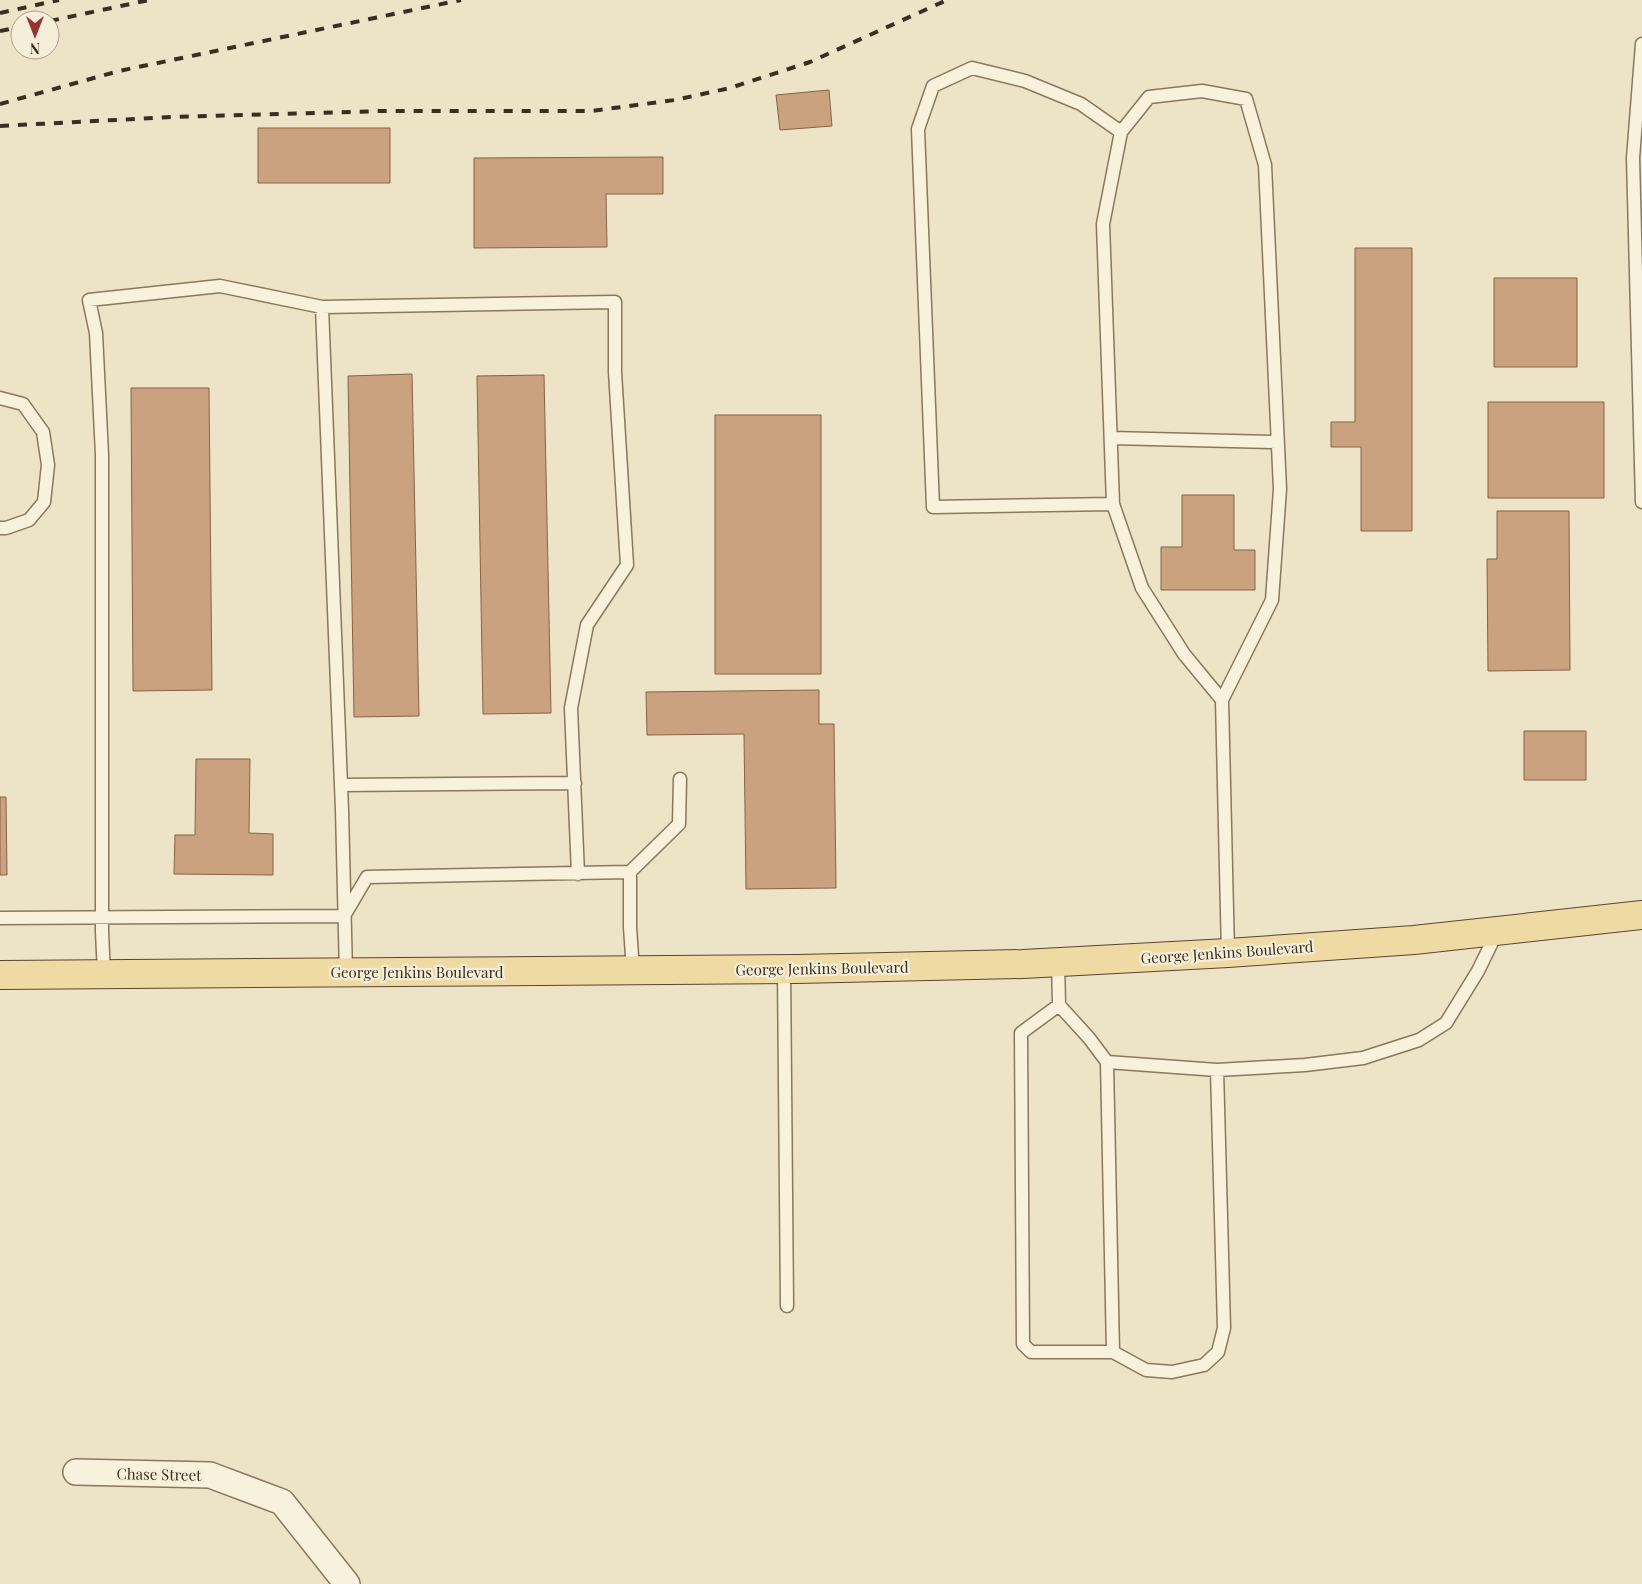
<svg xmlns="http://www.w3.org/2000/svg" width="1642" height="1584" viewBox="0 0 1642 1584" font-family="'Playfair Display',serif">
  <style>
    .building { fill: #caa280; stroke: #876244 }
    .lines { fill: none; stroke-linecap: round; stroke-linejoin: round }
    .lane-casing { stroke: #89775e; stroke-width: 15 }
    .street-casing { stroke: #89775e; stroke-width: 28 }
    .primary-casing { stroke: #574531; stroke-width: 30 }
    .lane { stroke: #f8f1db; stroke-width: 12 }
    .street { stroke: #f8f1db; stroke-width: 25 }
    .primary { stroke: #eedaa2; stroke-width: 28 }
    .rail { stroke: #3a2e21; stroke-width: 4; stroke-dasharray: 9 9; stroke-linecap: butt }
    .labels { text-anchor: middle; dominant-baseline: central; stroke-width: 4.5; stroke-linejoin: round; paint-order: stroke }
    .street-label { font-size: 15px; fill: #3a2e21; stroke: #f5eed8 }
  </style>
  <rect width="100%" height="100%" fill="#ede4c8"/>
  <path class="building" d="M829,90L832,126L780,130L776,95Z
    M258,128H390V183H258Z
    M663,157V194H606L607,247L474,248V158Z
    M1355,248H1412V531H1361V447H1331V422H1355Z
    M1494,278H1577V367H1494Z
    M412,374L419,716L354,717L348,376Z
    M544,375L551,713L483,714L477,376Z
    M131,388H209L212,690L133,691Z
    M1488,402H1604V498H1488Z
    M715,415H821V674H715Z
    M1182,495H1234V550H1255V590H1161V547H1182Z
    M1497,511H1569L1570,670L1488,671L1487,559H1497Z
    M819,690V724H834L836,888L746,889L744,734L647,735L646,692Z
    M1524,731H1586V780H1524Z
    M196,759H250L249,833L273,834V875L174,874L175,835H195Z
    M0,797H6L7,875H0Z"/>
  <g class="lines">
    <g class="lane-casing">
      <path id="lane" d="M1642,44L1633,158L1642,502
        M322,307L615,302V372L627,565L587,625L571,708L578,874
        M0,398L23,404L43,432L48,465L44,502L29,520L6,528H0
        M1111,438L1277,442
        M1113,504L933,507L918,129L933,86L972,68L1025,81L1081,104L1121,132
        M1222,700L1184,654L1142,588L1113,504L1103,224L1121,132L1149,97L1202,91L1246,99L1265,165L1280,489L1272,600L1222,700L1228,953
        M341,785L575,783
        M630,872V927L633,971
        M0,918L344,916L367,877L630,872L679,824L680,779
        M1058,962L1059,1005L1089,1038L1107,1062L1217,1070L1305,1065L1363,1058L1419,1040L1446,1023L1478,971L1498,930
        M784,969L787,1306
        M104,974L102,932V455L96,333L89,300L220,286L322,307L342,810L346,973
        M1059,1005L1021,1033L1023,1344L1031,1352H1113
        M1107,1062L1113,1352L1146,1370L1172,1372L1204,1365L1218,1352L1224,1328L1217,1070"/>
    </g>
    <g class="street-casing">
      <path id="street" d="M76,1472L210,1475L282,1502L347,1584"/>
    </g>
    <g class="primary-casing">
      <path id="primary" d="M0,975L797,969L1023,964L1228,953L1414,940L1642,915"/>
    </g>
    <use href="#lane" class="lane"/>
    <use href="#street" class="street"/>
    <use href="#primary" class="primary"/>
    <path class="rail" d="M0,13L59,0
      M50,21L149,0
      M0,31L20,27
      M0,104L119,71L461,0
      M0,126L172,117L382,111H591L675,100L730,88L810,62L947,0"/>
  </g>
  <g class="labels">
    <g class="street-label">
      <text transform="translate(1227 952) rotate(-4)">George Jenkins Boulevard</text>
      <text transform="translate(822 968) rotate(-1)">George Jenkins Boulevard</text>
      <text x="417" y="972">George Jenkins Boulevard</text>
      <text transform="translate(159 1474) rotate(1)">Chase Street</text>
    </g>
  </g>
  <g transform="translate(35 35) rotate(180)"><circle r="24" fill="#f5eed8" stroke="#aaa18f"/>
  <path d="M0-4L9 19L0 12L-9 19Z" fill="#953430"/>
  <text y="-8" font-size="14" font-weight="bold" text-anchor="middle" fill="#3a2e21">N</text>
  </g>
</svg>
